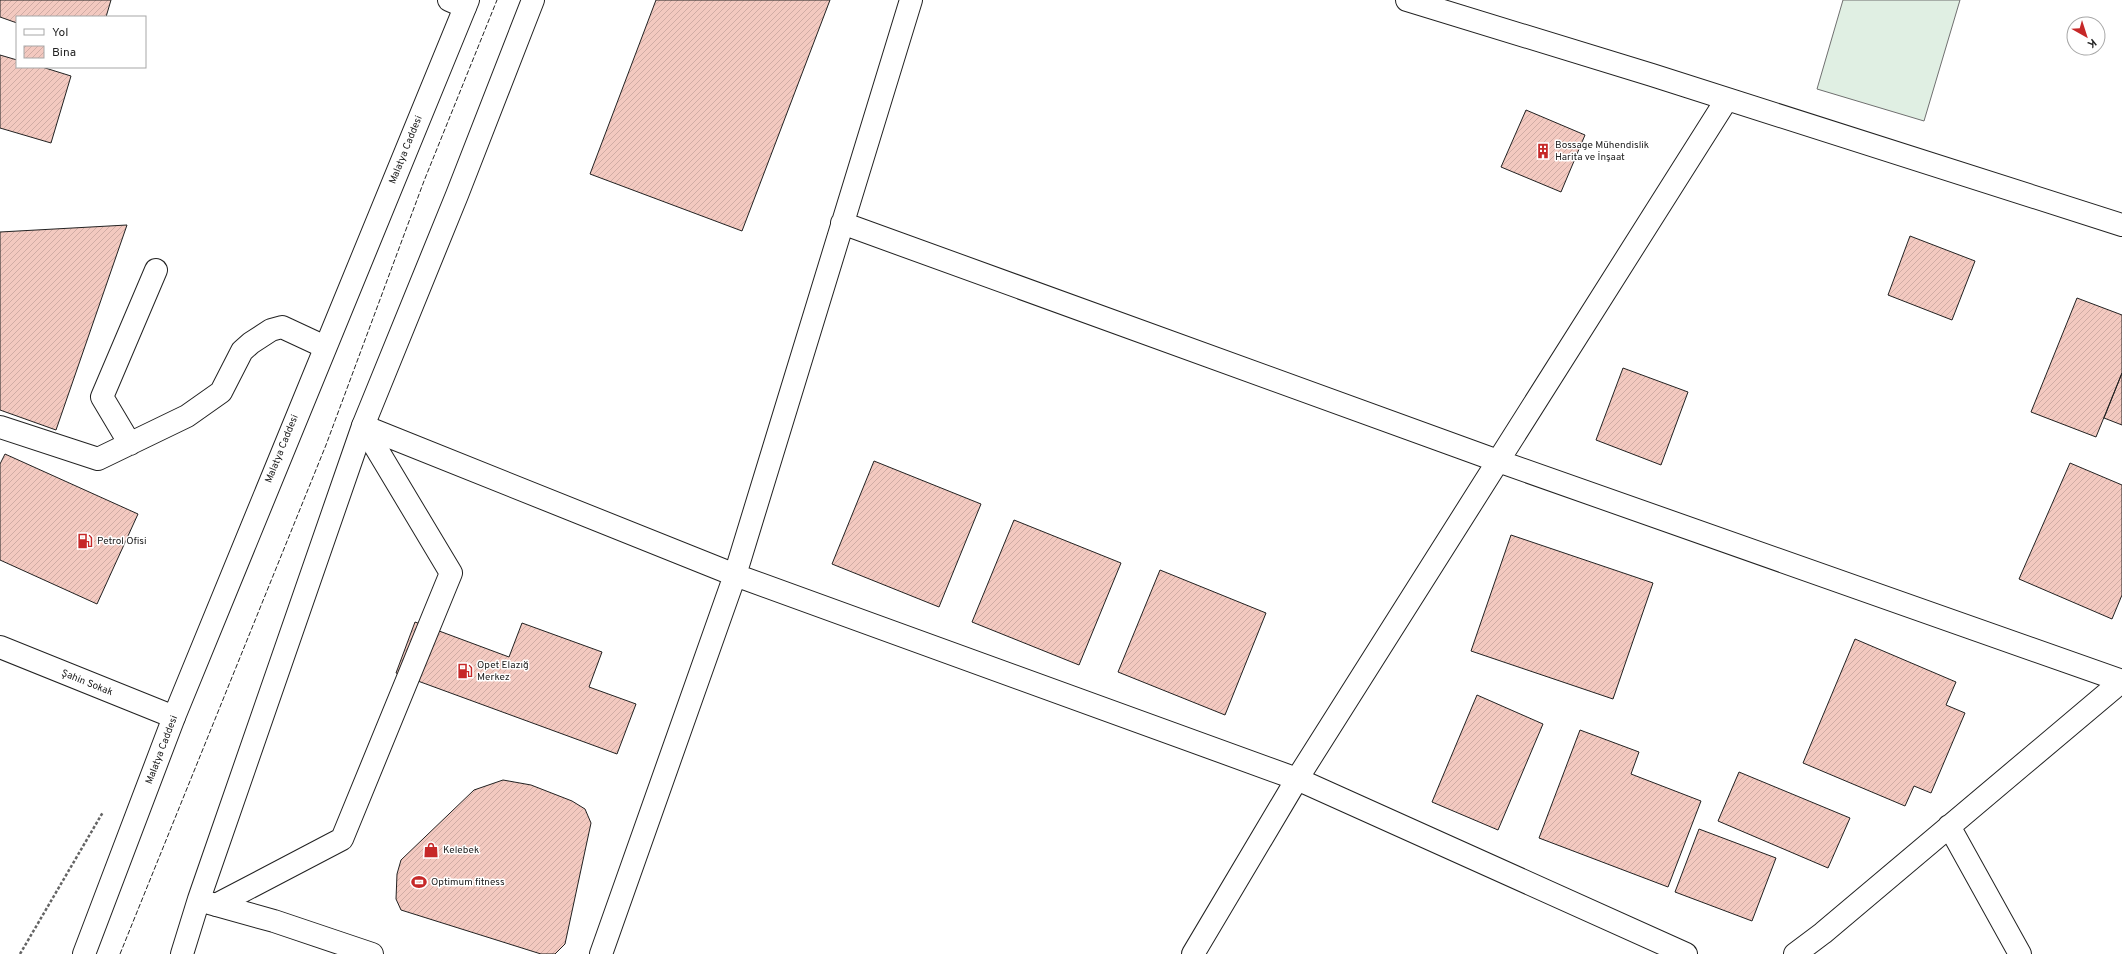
<svg xmlns="http://www.w3.org/2000/svg" width="2122" height="954" viewBox="0 0 2122 954" font-family="Overpass,sans-serif">
  <style>
    .grass { fill: #e0efe3; stroke: #6f6f6f }
    .building { fill: url(#building-hatch); stroke: #222 }
    .lines { fill: none; stroke-linecap: round; stroke-linejoin: round }
    .minor-casing { stroke: #222; stroke-width: 24 }
    .highway-casing { stroke: #222; stroke-width: 24 }
    .path { stroke: #646464; stroke-width: 2.5; stroke-dasharray: 3 2; stroke-linecap: butt }
    .minor { stroke: #fff; stroke-width: 22 }
    .highway { stroke: #fff; stroke-width: 22 }
    .fence { stroke: #222; stroke-width: 1; stroke-dasharray: 5 2; stroke-linecap: butt }
    .labels { text-anchor: middle; dominant-baseline: central; stroke-width: 3; stroke-linejoin: round; paint-order: stroke }
    .poi-label { font-size: 10px; fill: #222; stroke: #fff; text-anchor: start }
    .street-label { font-size: 10px; fill: #222; stroke: #fff }
  </style>
  <defs>
    <pattern id="building-hatch" width="6" height="6" patternUnits="userSpaceOnUse"><rect width="6" height="6" fill="#f3c9c0"/><path d="M-1 1l2-2M0 6l6-6M5 7l2-2" fill="none" stroke="#d0aca5"/></pattern>
  </defs>
  <rect width="100%" height="100%" fill="#fff"/>
  <path class="grass" d="M1843,0H1960L1924,121L1817,89Z"/>
  <path class="building" d="M0,0H111L106,17H17V23L0,17Z
    M656,0H830L742,231L590,174Z
    M0,55L17,60V67H42L71,76L51,143L0,128Z
    M1526,110L1585,135L1561,192L1501,167Z
    M127,225L56,430L0,410V232Z
    M1910,236L1975,261L1952,320L1888,295Z
    M2077,298L2122,315V373L2096,437L2031,412Z
    M1623,368L1688,392L1661,465L1596,440Z
    M2122,373V425L2104,418Z
    M5,454L138,514L97,604L0,560V464Z
    M874,461L981,504L939,607L832,564Z
    M2070,463L2122,485V595L2112,619L2019,579Z
    M1014,520L1121,563L1079,665L972,622Z
    M1511,535L1653,583L1613,699L1471,651Z
    M1160,570L1266,613L1225,715L1118,672Z
    M415,622L509,657L522,623L602,652L589,687L636,704L617,754L396,673Z
    M1855,639L1956,682L1946,705L1965,713L1931,793L1914,786L1905,806L1803,763Z
    M1477,695L1543,724L1498,830L1432,802Z
    M1580,730L1639,752L1631,774L1701,801L1668,887L1539,838Z
    M1739,772L1850,818L1828,868L1718,821Z
    M503,780L531,785L572,801L585,809L591,823L565,944L555,954H541L401,910L396,899L397,874L401,860L474,790Z
    M1699,829L1776,858L1752,921L1675,892Z"/>
  <g class="lines">
    <g class="minor-casing">
      <path id="minor" d="M449,0L465,7
        M1407,0L1652,75L2122,225
        M842,223L1498,461L2122,681
        M363,426L735,575L1297,779L1686,954
        M0,427L98,459L187,416L221,392L242,351L251,343L271,330L282,327L325,347
        M130,444L102,397L156,270
        M0,647L174,717
        M1949,826L2020,954
        M209,903L274,921L372,954
        M216,905L342,839L451,573L363,426
        M601,954L735,575L911,0
        M1193,954L1297,779L1727,99
        M1795,954L1823,933L2122,681"/>
    </g>
    <g class="highway-casing">
      <path id="highway" d="M84,954L174,717L468,0
        M182,954L199,899L363,426L457,195L533,0"/>
    </g>
    <path class="path" d="M20,954L103,812"/>
    <use href="#minor" class="minor"/>
    <use href="#highway" class="highway"/>
    <path class="fence" d="M120,954L326,445L424,181L497,0"/>
  </g>
  <defs>
    <g id="building-bare" transform="scale(1.2)"><path d="M-4-6H4V6H1V3H-1V6H-4ZM-2.5-4.3h1.7v1.8h-1.7ZM.8-4.3h1.7v1.8H.8ZM-2.5-1h1.7V.8h-1.7ZM.8-1h1.7V.8H.8Z" fill="#c62828" stroke="#fff" stroke-width="2.5" paint-order="stroke"/></g>
    <g id="fuel-bare" transform="scale(1.2)"><path d="M-5.5-6h7V0h2V4h1.3V-2.5L3-4.5l.8-.8L6-3V5H2.5V1h-1V6h-7ZM-4.2-4.7v3.2H.2V-4.7Z" fill="#c62828" stroke="#fff" stroke-width="2.5" paint-order="stroke"/></g>
    <g id="shop-bare" transform="scale(1.2)"><path d="M-5-2.5h2.3a2.7 3.5 0 0 1 5.4 0H5L5.5 6h-11ZM-1.5-2.5h3a1.5 2.3 0 0 0-3 0Z" fill="#c62828" stroke="#fff" stroke-width="2.5" paint-order="stroke"/></g>
    <g id="stadium-bare" transform="scale(1.2)"><path d="M0-5a6.5 5 0 1 0 0 10a6.5 5 0 1 0 0-10ZM-3.5-1.8h7v3.6h-7Z" fill="#c62828" stroke="#fff" stroke-width="2.5" paint-order="stroke"/></g>
  </defs>
  <g fill-rule="evenodd">
    <use href="#building-bare" x="1543" y="151"/>
    <use href="#fuel-bare" x="85" y="541"/>
    <use href="#fuel-bare" x="465" y="671"/>
    <use href="#shop-bare" x="431" y="850"/>
    <use href="#stadium-bare" x="419" y="882"/>
  </g>
  <g class="labels">
    <g class="poi-label">
      <text x="1555" y="145">Bossage Mühendislik<tspan x="1555" dy="12">Harita ve İnşaat</tspan></text>
      <text x="97" y="541">Petrol Ofisi</text>
      <text x="477" y="665">Opet Elazığ<tspan x="477" dy="12">Merkez</tspan></text>
      <text x="443" y="850">Kelebek</text>
      <text x="431" y="882">Optimum fitness</text>
    </g>
    <g class="street-label">
      <text transform="translate(406 150) rotate(-68)">Malatya Caddesi</text>
      <text transform="translate(282 449) rotate(-68)">Malatya Caddesi</text>
      <text transform="translate(87 683) rotate(22)">Şahin Sokak</text>
      <text transform="translate(162 750) rotate(-69)">Malatya Caddesi</text>
    </g>
  </g>
  <rect x="16" y="16" width="130" height="52" fill="#ffffff" stroke="#a7a7a7"/>
  <rect x="24" y="29" width="20" height="6" fill="#ffffff" stroke="#a7a7a7"/>
  <text x="52" y="36" font-size="12" fill="#222222">Yol</text>
  <rect x="24" y="46" width="20" height="12" fill="url(#building-hatch)" stroke="#a7a7a7"/>
  <text x="52" y="56" font-size="12" fill="#222222">Bina</text>
  <g transform="translate(2086 36) rotate(141)"><circle r="19" fill="#ffffff" stroke="#a7a7a7"/>
  <path d="M0-3L7 15L0 10L-7 15Z" fill="#c62828"/>
  <text y="-6" font-size="11" font-weight="bold" text-anchor="middle" fill="#222222">K</text>
  </g>
</svg>
